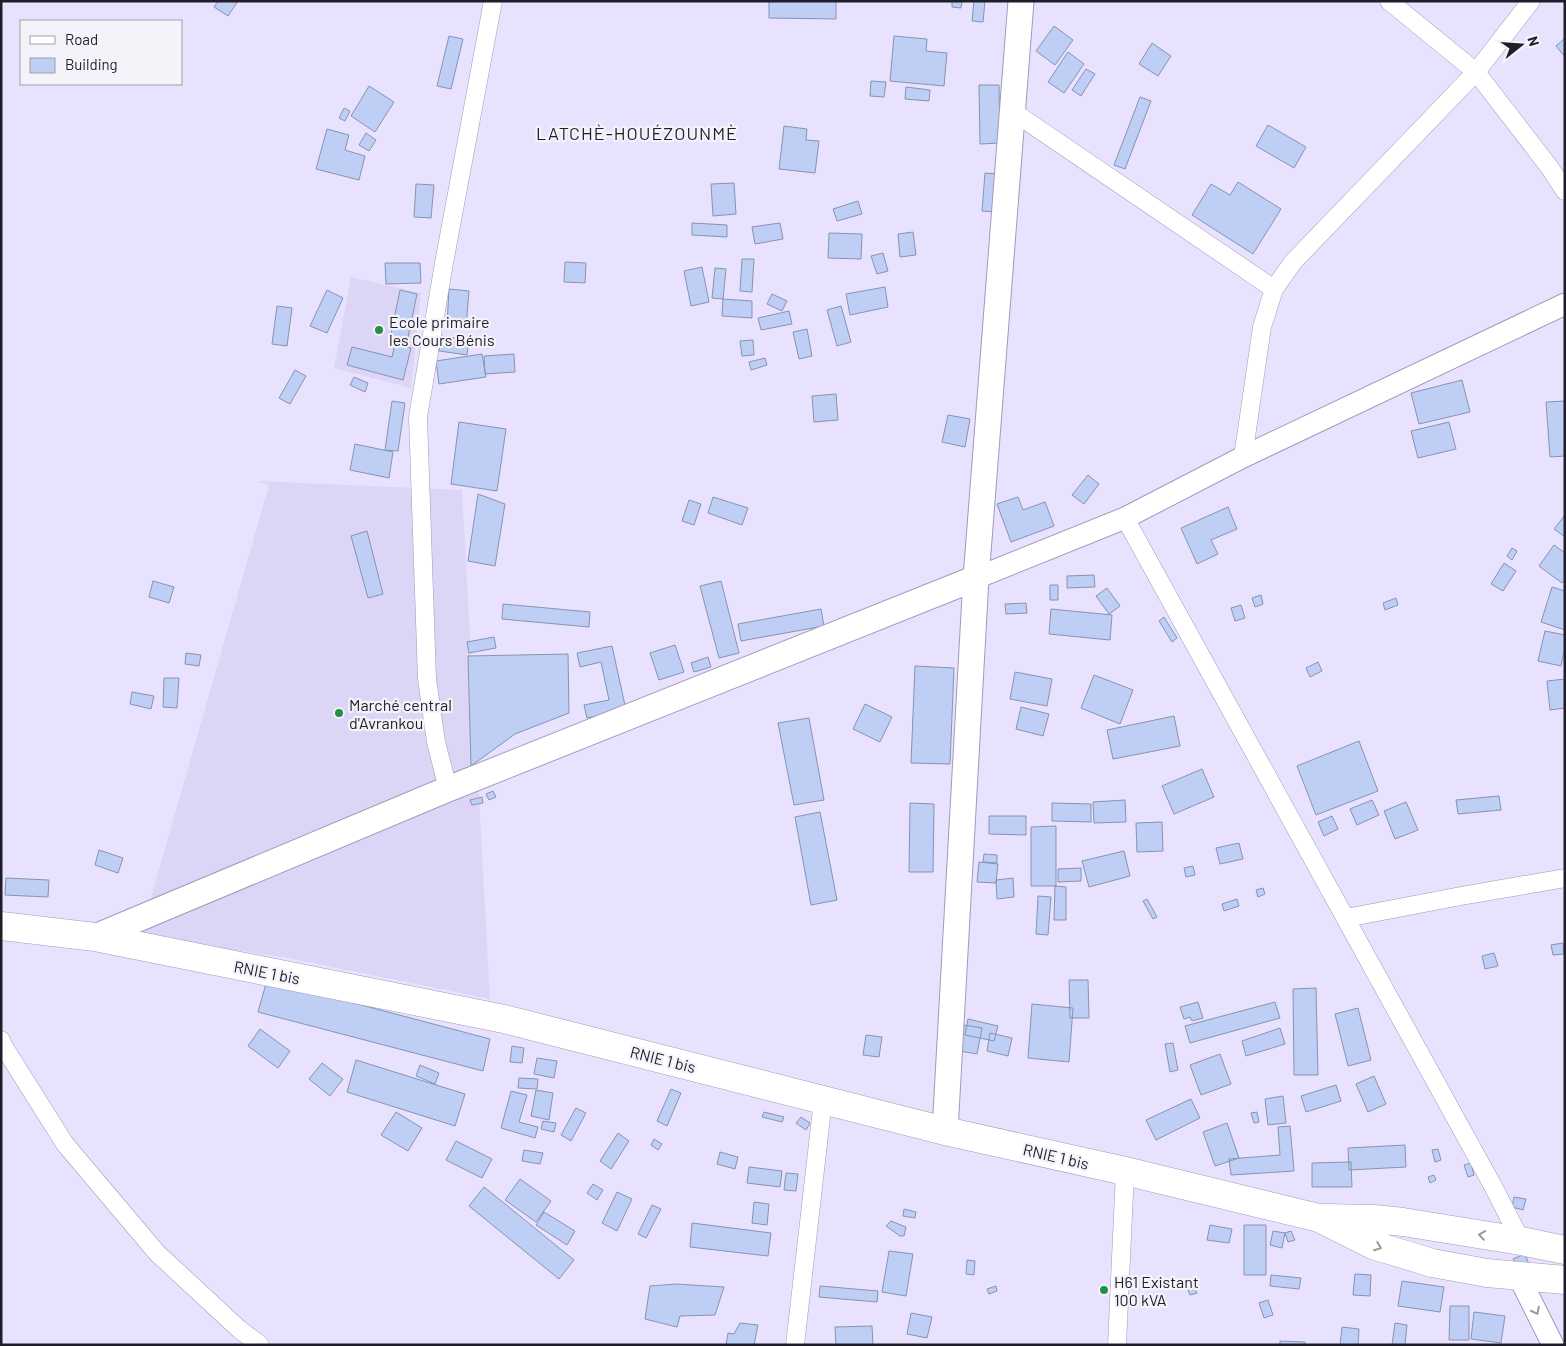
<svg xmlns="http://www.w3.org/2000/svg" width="1566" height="1346" viewBox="0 0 1566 1346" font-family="Barlow,sans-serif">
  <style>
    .built { fill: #ddd5f6 }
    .building { fill: #bfcef4; stroke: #8693b2 }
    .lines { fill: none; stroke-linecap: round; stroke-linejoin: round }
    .minor-casing { stroke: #a299ba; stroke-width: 19 }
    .tertiary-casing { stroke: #a299ba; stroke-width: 23 }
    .secondary-casing { stroke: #a299ba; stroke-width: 27 }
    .primary-casing { stroke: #a299ba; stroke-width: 29 }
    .minor { stroke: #fff; stroke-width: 18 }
    .tertiary { stroke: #fff; stroke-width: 21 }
    .secondary { stroke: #fff; stroke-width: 25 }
    .primary { stroke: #fff; stroke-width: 28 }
    .oneway { stroke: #9b999f }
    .poi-dot { fill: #219049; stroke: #f5f3fa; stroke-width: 2 }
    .labels { text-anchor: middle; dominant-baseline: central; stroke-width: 4.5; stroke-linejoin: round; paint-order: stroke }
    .poi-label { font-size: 16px; fill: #201d2a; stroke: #f5f3fa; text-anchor: start }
    .street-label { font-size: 16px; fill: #201d2a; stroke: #f5f3fa }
    .neighbourhood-label { font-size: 18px; letter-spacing: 1px; fill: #201d2a; stroke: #f5f3fa }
  </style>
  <rect width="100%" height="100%" fill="#e9e2fe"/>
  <path class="built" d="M351,277L421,293L411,388L334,368Z
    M257,481L462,490L490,999L288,958L140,936L269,485Z"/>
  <path class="building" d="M218,1H238L228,16L214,7Z
    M769,1H836V19L769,18Z
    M952,1H962L961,8L952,7Z
    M974,1H985L983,22L972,21Z
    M1054,26L1073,40L1055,65L1036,51Z
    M449,36L463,39L451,89L437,86Z
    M894,36L927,39L926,51L947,53L944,86L890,81Z
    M1565,38V57L1556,46Z
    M1152,43L1171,56L1158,76L1139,64Z
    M1068,52L1084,64L1064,93L1048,82Z
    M1086,69L1095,74L1081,96L1072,90Z
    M871,81L886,82L884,97L870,96Z
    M979,85H999L1000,143L980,144Z
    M369,86L394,102L375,132L351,116Z
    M906,87L930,90L929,101L905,99Z
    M1140,97L1151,101L1125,169L1114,165Z
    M344,108L350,111L345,121L339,118Z
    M1268,125L1306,147L1294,168L1256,146Z
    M784,126L807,129L806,140L819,141L815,173L779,169Z
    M327,129L349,135L345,150L365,156L359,180L316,169Z
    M366,133L376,140L369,151L359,145Z
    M985,173L997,174L994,212L982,211Z
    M1238,182L1281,209L1253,254L1192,215L1211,184L1230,195Z
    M734,183L736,214L713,216L711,184Z
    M416,184L434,185L431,218L414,217Z
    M858,201L862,214L837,221L833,209Z
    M692,223L727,225V237L692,235Z
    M780,223L783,239L755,244L752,227Z
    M913,232L916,255L900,257L898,234Z
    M829,233L862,234L861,259L828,258Z
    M883,253L888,271L877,274L871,256Z
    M742,259H754L752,292L740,291Z
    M565,262L586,263L585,283L564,282Z
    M385,263H420L421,283L386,284Z
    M702,267L709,302L691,306L684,271Z
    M715,268L726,269L723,299L712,298Z
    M885,287L888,307L850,315L846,294Z
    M449,289L469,291L466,327L447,325Z
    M327,290L343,298L327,333L310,326Z
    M400,290L417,294L407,342L390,339Z
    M772,294L787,301L782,311L767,304Z
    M723,299L752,301V318L722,316Z
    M277,306L292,308L287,346L272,344Z
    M841,306L851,342L837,346L827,310Z
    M789,311L792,324L761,330L758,318Z
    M807,329L812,356L799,359L793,332Z
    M441,336L469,340L467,355L439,351Z
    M753,340L754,355L742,356L740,341Z
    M395,344L411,348L403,380L347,365L352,347L392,357Z
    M482,354L486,377L439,384L436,361Z
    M514,354L515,372L485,374L484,356Z
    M765,358L767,365L751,370L749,362Z
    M295,370L306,376L290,404L279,398Z
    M354,377L368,383L365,392L350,385Z
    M1462,380L1470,412L1419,424L1411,393Z
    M836,394L838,420L814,422L812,396Z
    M392,401L405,403L398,451L385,450Z
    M1565,401V456L1550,457L1546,402Z
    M948,415L970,419L965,447L942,442Z
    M459,422L506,429L497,491L451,484Z
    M1449,422L1456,449L1418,458L1411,431Z
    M355,444L393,452L389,478L350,470Z
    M1088,475L1099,484L1084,504L1072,495Z
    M478,494L505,504L495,566L468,561Z
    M713,497L748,508L742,525L708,513Z
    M1018,497L1023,510L1045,502L1054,526L1011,542L997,504Z
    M689,500L701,504L694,525L682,521Z
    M1228,507L1237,529L1211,540L1218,554L1197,564L1181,528Z
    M1565,515V537L1554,529Z
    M367,531L383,594L368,598L351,536Z
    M1554,545L1565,553V580L1562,583L1539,566Z
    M1512,548L1517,551L1512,560L1507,556Z
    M1504,563L1516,571L1503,591L1491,584Z
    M1094,575L1095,587L1067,588V576Z
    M153,581L174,587L169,603L149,597Z
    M721,581L739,653L719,658L700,586Z
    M1050,585H1058V600H1050Z
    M1552,587L1565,591V630L1541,622Z
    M1107,588L1120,606L1109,614L1096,596Z
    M1261,595L1263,604L1255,607L1252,598Z
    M1396,598L1398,605L1385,610L1383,603Z
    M1026,603L1027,613L1006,614L1005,604Z
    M503,604L590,612L589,627L502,619Z
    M1241,605L1245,618L1235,621L1231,608Z
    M821,609L824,626L741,641L738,624Z
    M1051,609L1112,615L1110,640L1049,634Z
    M1164,617L1177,638L1172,642L1159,621Z
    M1545,631L1565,635V647L1561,666L1538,661Z
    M494,637L496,648L469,653L467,642Z
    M675,645L684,672L659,680L650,653Z
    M612,646L626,710L587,718L584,705L609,700L601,662L580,667L577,653Z
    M186,653L201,655L199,666L185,664Z
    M568,654L569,713L515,734L471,766L468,656Z
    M708,657L711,667L694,672L691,663Z
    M1318,662L1322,671L1310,677L1306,668Z
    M915,666L954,668L950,764L911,763Z
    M1015,672L1052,679L1047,706L1010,699Z
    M1094,675L1133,690L1120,724L1081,708Z
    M164,678H179L177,708L163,707Z
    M1565,679V708L1550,710L1547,681Z
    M132,692L154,696L151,709L130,704Z
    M865,704L892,717L880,742L853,729Z
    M1021,707L1049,714L1043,736L1016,729Z
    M1174,716L1180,746L1113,759L1107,730Z
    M809,718L824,800L794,805L778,723Z
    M1359,741L1378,791L1316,815L1297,766Z
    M1202,769L1214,797L1174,814L1162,786Z
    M493,791L496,797L489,800L486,794Z
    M1499,796L1501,810L1458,814L1456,800Z
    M482,797L483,803L472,805L470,800Z
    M1125,800L1126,822L1094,823L1093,802Z
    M1372,800L1379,815L1357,825L1350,809Z
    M1406,802L1418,830L1395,839L1384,811Z
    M910,803L934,804L933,872H909Z
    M1052,803L1091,804V822L1052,821Z
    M820,812L837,900L811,905L795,817Z
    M989,816H1026V835L989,834Z
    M1332,816L1338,829L1324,836L1318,822Z
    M1162,822L1163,851L1137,852L1136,823Z
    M1056,826V886H1031V827Z
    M1239,843L1243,859L1220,864L1216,848Z
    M99,850L123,858L118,873L95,865Z
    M1124,851L1130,876L1089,887L1082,861Z
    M984,854L997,855V863L983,862Z
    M979,862L998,864L996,883L977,882Z
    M1193,866L1195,875L1186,877L1184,868Z
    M1081,868V881L1058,882V869Z
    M6,878L49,880L48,897L5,895Z
    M1013,878L1014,897L997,899L996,880Z
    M1055,886L1066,887V920H1054Z
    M1263,888L1265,894L1258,897L1256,890Z
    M1038,896L1051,897L1048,935L1036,934Z
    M1147,899L1157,917L1153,919L1143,901Z
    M1237,899L1239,906L1224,911L1222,904Z
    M1563,943L1564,954L1553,955L1551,945Z
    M1494,953L1498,966L1485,969L1482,956Z
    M267,980L490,1039L483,1071L258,1012Z
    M1069,980H1088L1089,1018H1070Z
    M1316,988L1318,1075H1294L1293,989Z
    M1198,1002L1203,1018L1192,1021L1190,1017L1184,1019L1180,1007Z
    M1275,1002L1280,1018L1190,1043L1185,1026Z
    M1032,1004L1073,1008L1069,1062L1028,1058Z
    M1358,1008L1371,1060L1348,1066L1335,1014Z
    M968,1019L998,1026L994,1041L965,1035Z
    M964,1025L982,1028L977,1054L959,1051Z
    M1280,1028L1285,1044L1246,1056L1242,1041Z
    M260,1029L290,1051L278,1068L248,1046Z
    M990,1033L1012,1038L1008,1056L987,1051Z
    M866,1035L882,1037L879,1057L863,1055Z
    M1173,1043L1178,1070L1170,1072L1165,1044Z
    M512,1046L524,1048L522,1063L510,1062Z
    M1220,1054L1231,1084L1201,1095L1190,1065Z
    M537,1058L557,1061L554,1078L534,1074Z
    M356,1060L465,1094L455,1126L347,1092Z
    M322,1063L343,1079L330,1096L309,1079Z
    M420,1065L439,1073L435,1084L416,1076Z
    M1374,1076L1386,1104L1368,1112L1356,1084Z
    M519,1078L538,1079L537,1089L518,1088Z
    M1336,1085L1341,1101L1306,1112L1301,1096Z
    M671,1089L681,1093L667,1126L657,1121Z
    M536,1090L553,1093L549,1120L531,1116Z
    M511,1091L527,1095L519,1122L538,1127L535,1138L501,1128Z
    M1283,1096L1286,1123L1268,1125L1265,1099Z
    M1191,1099L1200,1118L1156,1140L1146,1120Z
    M576,1108L586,1113L571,1141L561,1135Z
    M396,1112L422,1128L408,1151L381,1135Z
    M764,1112L784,1117L782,1122L762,1117Z
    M1257,1112L1259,1122L1254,1123L1251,1113Z
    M801,1117L810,1123L806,1130L796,1123Z
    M543,1121L556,1123L554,1132L541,1129Z
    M1227,1123L1239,1158L1215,1166L1203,1132Z
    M1290,1126L1294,1171L1231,1175L1229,1159L1280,1155L1278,1127Z
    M618,1133L629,1141L611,1169L600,1161Z
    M654,1139L662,1144L658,1150L651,1145Z
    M456,1141L492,1159L482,1178L446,1160Z
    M1405,1145L1406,1167L1349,1170L1348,1148Z
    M1438,1149L1441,1160L1435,1162L1432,1150Z
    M524,1150L543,1153L540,1164L522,1161Z
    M720,1152L738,1157L735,1169L717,1164Z
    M1351,1162L1352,1187H1312V1163Z
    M1471,1163L1474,1175L1468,1177L1464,1165Z
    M749,1167L782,1171L780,1187L747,1183Z
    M786,1173L798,1174L796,1191L784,1190Z
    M1434,1175L1436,1180L1430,1183L1428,1177Z
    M520,1179L551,1201L536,1222L505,1200Z
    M593,1184L603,1190L597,1200L587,1193Z
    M484,1187L574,1260L559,1279L469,1206Z
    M617,1192L632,1199L617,1231L602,1223Z
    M1514,1197L1526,1199L1523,1210L1512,1207Z
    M754,1202L769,1204L767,1225L752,1223Z
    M652,1205L661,1209L646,1238L638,1234Z
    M904,1209L916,1212L915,1218L903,1216Z
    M544,1212L575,1231L567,1245L536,1225Z
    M891,1221L906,1227L904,1236H900L886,1226Z
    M692,1223L771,1233L768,1256L690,1247Z
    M1210,1225L1232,1229L1229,1243L1207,1240Z
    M1244,1225H1266V1275H1244Z
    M1273,1231L1285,1233L1282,1248L1270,1245Z
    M1291,1231L1295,1240L1288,1242L1285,1233Z
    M889,1251L913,1254L906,1296L882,1292Z
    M1525,1254L1529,1264L1518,1268L1513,1259Z
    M967,1260L975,1261L974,1275L966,1274Z
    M1355,1274L1371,1275L1370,1296L1353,1295Z
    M1271,1275L1301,1278L1299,1289L1270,1286Z
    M1191,1279L1197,1293L1190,1295L1185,1283Z
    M1402,1281L1444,1287L1440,1312L1398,1306Z
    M676,1284L724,1287L715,1315L680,1316L677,1327L645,1319L650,1286Z
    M820,1286L878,1291L877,1302L819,1297Z
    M996,1286L997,1291L989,1294L987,1289Z
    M1268,1300L1273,1315L1264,1318L1259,1303Z
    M1450,1306H1469V1340H1449Z
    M1474,1312L1505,1316L1501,1343L1471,1339Z
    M911,1313L932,1317L927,1338L907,1334Z
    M740,1323L758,1325L754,1345H726L728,1333L734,1334Z
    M1395,1323L1407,1325L1405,1345H1392Z
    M872,1326L873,1345H836L835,1327Z
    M1342,1327L1359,1329L1358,1345H1340Z
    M1280,1341L1305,1342V1345H1280Z"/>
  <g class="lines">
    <g class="minor-casing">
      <path id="minor" d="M1389,1L1476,72L1550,168L1565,191
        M1012,111L1274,289
        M1243,457L1262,327L1274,289L1293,262L1476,72L1531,1
        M1125,518L1494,1188L1521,1241
        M448,789L436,742L427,679L418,417L444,263L493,1
        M1346,918L1461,896L1565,878
        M1,1040L4,1047L65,1144L157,1253L239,1329L260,1345
        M795,1345L823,1100
        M1117,1345L1125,1171"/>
    </g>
    <g class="tertiary-casing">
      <path id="tertiary" d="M976,578L1125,518L1243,457L1565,304
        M1519,1277L1553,1345"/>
    </g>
    <g class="secondary-casing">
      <path id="secondary" d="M95,937L448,789L976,578
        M945,1131L976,578L1021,1"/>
    </g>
    <g class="primary-casing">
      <path id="primary" d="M1,926L95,937L504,1019L945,1131L1125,1171L1319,1218L1373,1245L1432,1263L1487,1273L1565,1280
        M1325,1218L1374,1219L1403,1222L1521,1241L1565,1250"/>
    </g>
    <use href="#minor" class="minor"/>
    <use href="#tertiary" class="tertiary"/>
    <use href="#secondary" class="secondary"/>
    <use href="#primary" class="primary"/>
  </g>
  <defs><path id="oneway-chevron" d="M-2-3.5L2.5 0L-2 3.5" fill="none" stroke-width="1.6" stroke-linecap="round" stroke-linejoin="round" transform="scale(1.25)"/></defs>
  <g class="oneway">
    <use href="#oneway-chevron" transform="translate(1482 1235) rotate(-171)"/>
    <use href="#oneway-chevron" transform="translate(1378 1247) rotate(21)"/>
    <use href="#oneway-chevron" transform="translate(1536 1311) rotate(63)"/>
  </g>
  <g class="poi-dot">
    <circle cx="379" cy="330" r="5"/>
    <circle cx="339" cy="713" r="5"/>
    <circle cx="1104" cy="1290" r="5"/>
  </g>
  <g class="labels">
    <g class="poi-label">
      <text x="389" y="321">Ecole primaire<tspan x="389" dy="18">les Cours Bénis</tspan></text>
      <text x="349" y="704">Marché central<tspan x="349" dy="18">d'Avrankou</tspan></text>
      <text x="1114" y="1281">H61 Existant<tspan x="1114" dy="18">100 kVA</tspan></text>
    </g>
    <g class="street-label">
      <text transform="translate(267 972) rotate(11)">RNIE 1 bis</text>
      <text transform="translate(663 1059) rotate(14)">RNIE 1 bis</text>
      <text transform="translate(1056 1156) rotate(13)">RNIE 1 bis</text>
    </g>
    <g class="neighbourhood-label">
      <text x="637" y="133">LATCHÈ-HOUÉZOUNMÈ</text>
    </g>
  </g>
  <rect width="1566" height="1346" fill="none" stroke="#201d2a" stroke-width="5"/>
  <rect x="20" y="20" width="162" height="65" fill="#f5f3fa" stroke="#a09da7"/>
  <rect x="30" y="36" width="25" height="8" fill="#ffffff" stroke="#a09da7"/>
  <text x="65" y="45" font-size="15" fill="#201d2a">Road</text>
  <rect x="30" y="58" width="25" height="15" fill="#bfcef4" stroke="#a09da7"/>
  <text x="65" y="70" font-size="15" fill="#201d2a">Building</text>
  <g transform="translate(1521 45) rotate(73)" stroke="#f5f3fa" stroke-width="4" paint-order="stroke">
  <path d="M0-4L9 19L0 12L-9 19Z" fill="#201d2a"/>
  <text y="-8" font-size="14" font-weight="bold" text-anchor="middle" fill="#201d2a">N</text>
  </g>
</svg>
